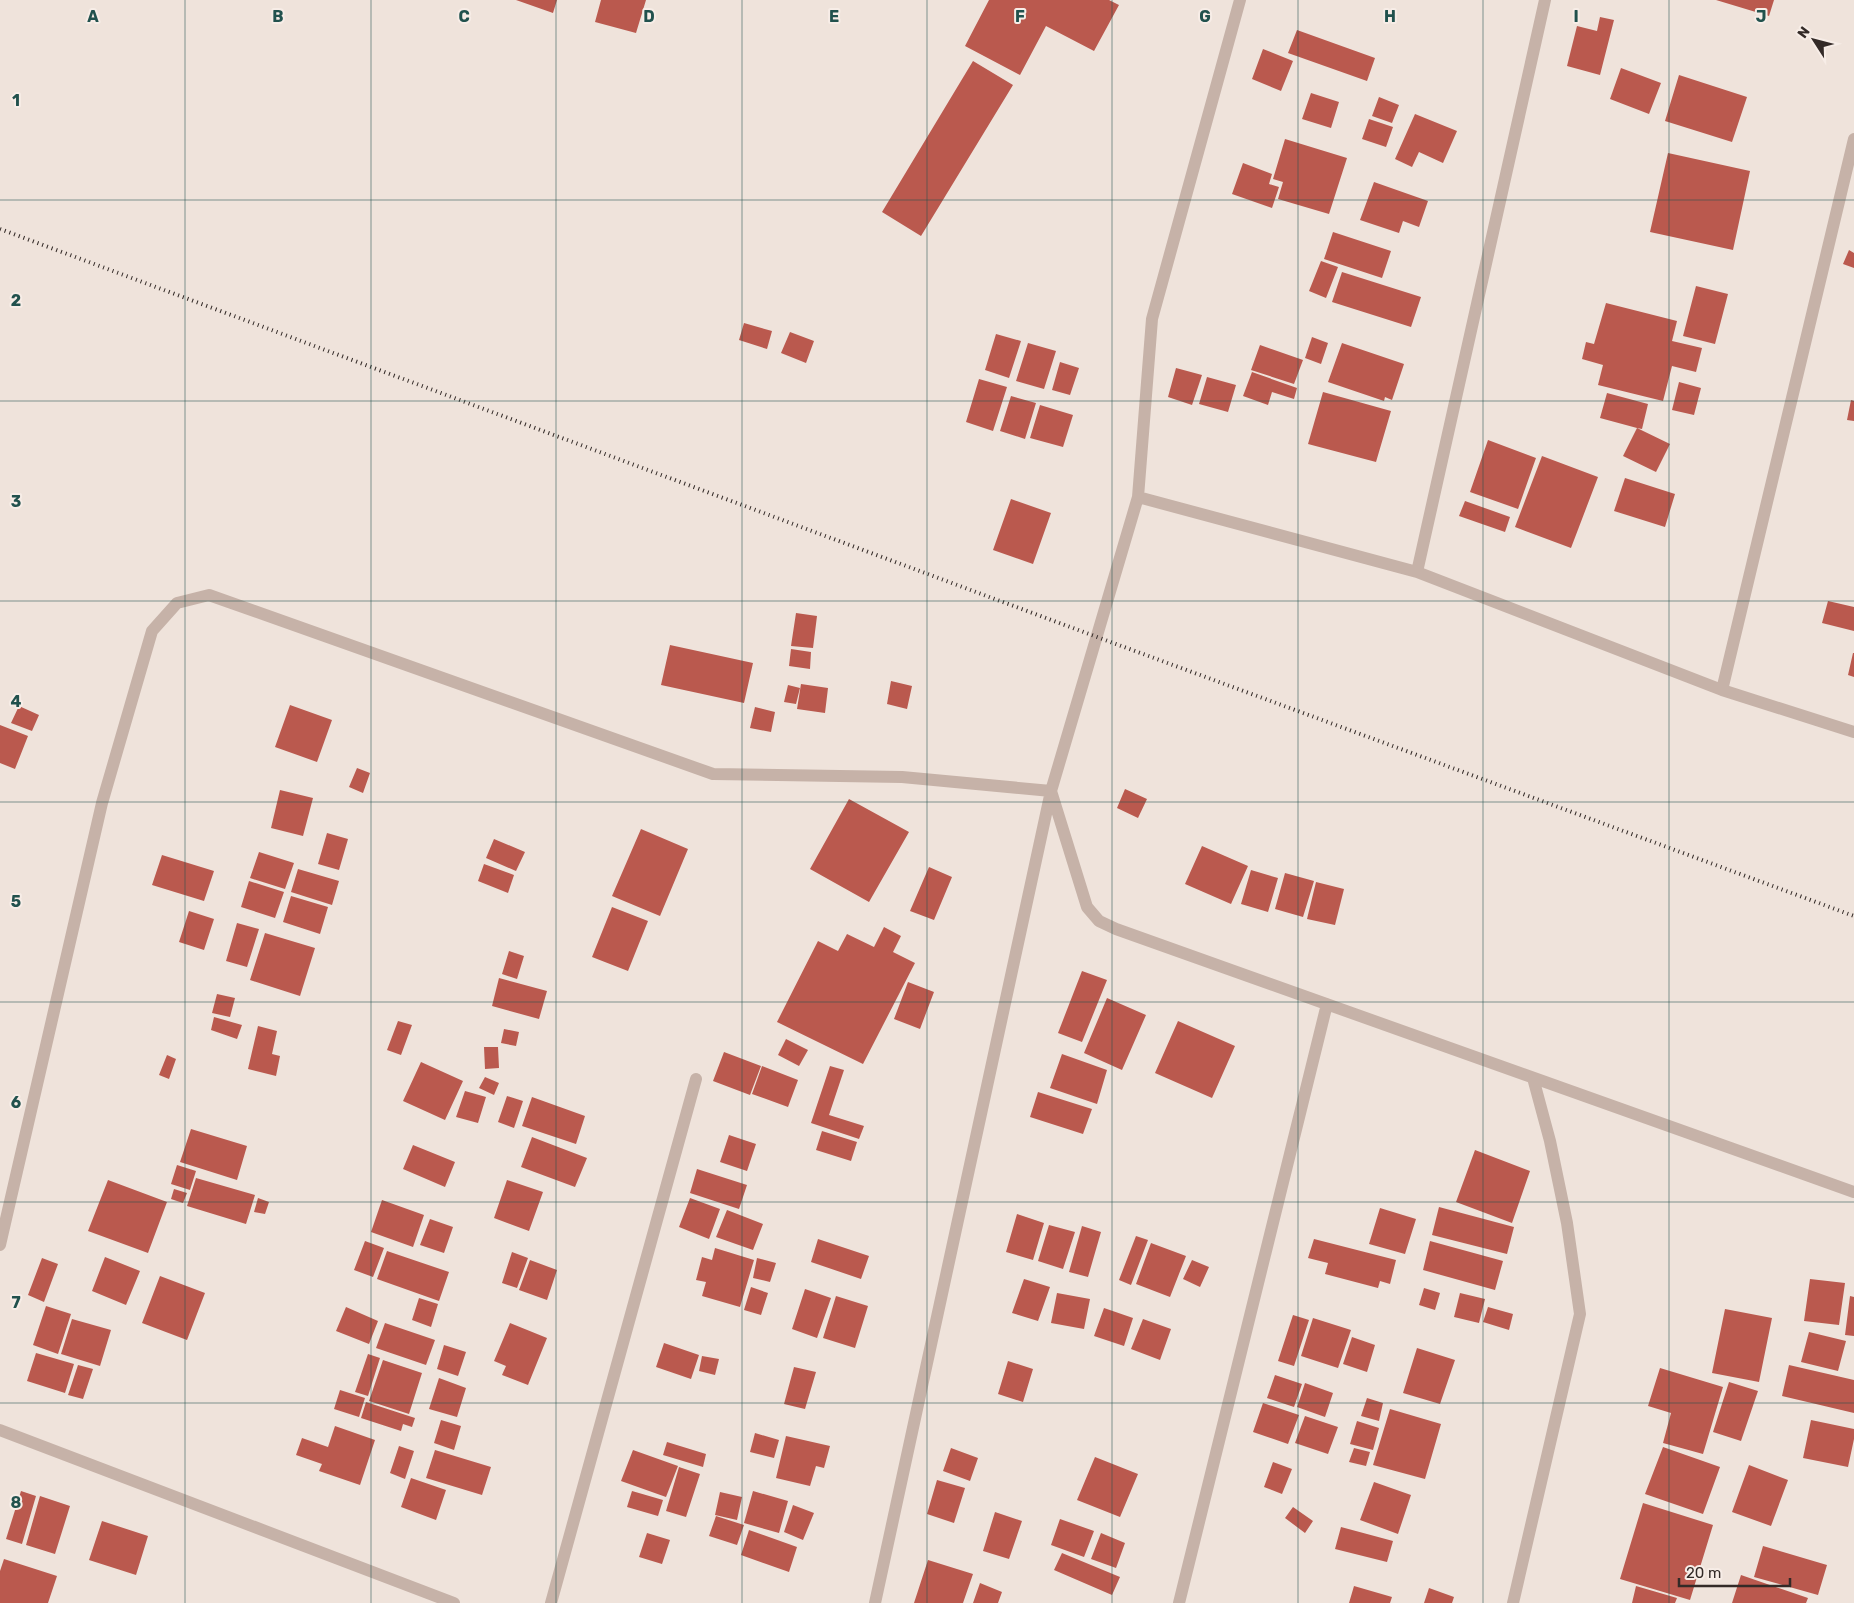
<svg xmlns="http://www.w3.org/2000/svg" width="1854" height="1603" viewBox="0 0 1854 1603" font-family="Rubik,sans-serif">
  <style>
    .building { fill: #ba594e }
    .lines { fill: none; stroke-linecap: round; stroke-linejoin: round }
    .minor { stroke: #c6b2a8; stroke-width: 12 }
    .rail { stroke: #332a27; stroke-width: 4; stroke-dasharray: 1 4; stroke-linecap: butt }
    .grid { fill: none; stroke: #21514d; stroke-width: 1; stroke-opacity: 0.55 }
    .grid-label { font-size: 16px; text-anchor: middle; font-weight: bold; fill: #21514d; stroke: #f7ede7; stroke-width: 4; stroke-linejoin: round; paint-order: stroke }
  </style>
  <rect width="100%" height="100%" fill="#efe3db"/>
  <path class="building" d="M516,0H557L553,13Z
    M601,0H646L636,33L595,22Z
    M989,0H1109L1119,5L1094,51L1046,26L1020,75L965,46Z
    M1716,0H1774L1769,16Z
    M1600,17L1614,20L1600,75L1567,66L1577,26L1597,31Z
    M1297,30L1375,58L1367,81L1288,53Z
    M1263,49L1293,61L1281,91L1252,79Z
    M973,61L1013,85L921,236L882,212Z
    M1621,68L1661,83L1649,114L1610,99Z
    M1679,75L1747,97L1732,142L1665,121Z
    M1311,93L1339,102L1331,128L1302,119Z
    M1379,97L1399,105L1392,123L1372,116Z
    M1415,114L1457,131L1443,163L1419,152L1412,167L1395,159Z
    M1369,119L1393,127L1386,147L1362,139Z
    M1285,139L1347,158L1329,214L1278,199L1283,182L1273,179Z
    M1668,153L1750,171L1733,250L1650,232Z
    M1243,163L1272,174L1269,184L1279,187L1272,208L1232,194Z
    M1374,182L1428,201L1419,227L1403,221L1399,233L1360,220Z
    M1333,232L1391,251L1382,278L1324,259Z
    M1849,250L1854,253V268L1843,264Z
    M1321,261L1338,267L1326,298L1309,291Z
    M1342,272L1421,297L1411,327L1332,302Z
    M1696,286L1728,294L1715,344L1683,336Z
    M1606,303L1677,321L1672,341L1702,348L1696,372L1672,366L1663,401L1598,385L1603,365L1582,359L1586,342L1594,344Z
    M744,323L772,331L767,349L739,340Z
    M790,332L814,341L806,363L781,353Z
    M996,334L1021,341L1009,378L985,370Z
    M1312,337L1328,343L1321,364L1305,358Z
    M1028,343L1056,351L1044,389L1016,381Z
    M1342,343L1404,364L1392,400L1385,397L1384,401L1328,382Z
    M1260,345L1303,360L1294,384L1251,370Z
    M1060,362L1079,368L1070,395L1052,390Z
    M1176,368L1202,375L1192,405L1168,397Z
    M1252,372L1297,388L1294,399L1272,392L1268,405L1243,396Z
    M1207,377L1236,385L1228,412L1199,404Z
    M979,379L1007,387L993,431L966,422Z
    M1679,382L1701,388L1694,415L1672,410Z
    M1323,392L1391,411L1376,462L1308,444Z
    M1607,393L1648,404L1642,429L1637,428L1670,444L1656,472L1623,456L1637,428L1600,418Z
    M1011,396L1036,403L1025,439L1000,431Z
    M1851,400L1854,401V421L1847,420Z
    M1040,405L1073,415L1063,447L1030,438Z
    M1488,440L1536,458L1518,509L1470,492Z
    M1542,456L1598,477L1571,548L1515,527Z
    M1625,478L1675,494L1665,527L1614,511Z
    M1011,499L1051,513L1033,564L993,550Z
    M1465,501L1510,517L1505,532L1459,516Z
    M1828,601L1854,607V631L1822,623Z
    M796,613L817,616L813,648L791,646Z
    M670,645L753,663L744,703L661,685Z
    M791,649L811,652L810,669L789,666Z
    M1853,653H1854V677L1848,675Z
    M891,681L912,686L907,709L887,704Z
    M801,684L828,688L825,713L797,709Z
    M788,685L800,688L796,704L784,702Z
    M290,705L332,720L317,762L275,747Z
    M19,706L39,715L32,731L11,723Z
    M755,707L775,712L771,732L750,728Z
    M0,725L28,736L15,769L0,763Z
    M357,768L370,773L363,793L349,787Z
    M1125,789L1147,799L1138,818L1117,808Z
    M280,790L313,798L303,836L271,828Z
    M849,799L909,832L869,902L810,869Z
    M641,829L688,849L660,916L612,896Z
    M327,833L348,839L339,870L318,864Z
    M494,839L525,852L516,871L486,858Z
    M1202,846L1248,866L1231,904L1185,884Z
    M259,852L294,863L285,889L250,878Z
    M162,855L214,871L204,901L152,885Z
    M484,864L514,875L508,893L478,881Z
    M929,867L952,877L934,920L910,911Z
    M298,869L339,881L332,905L291,892Z
    M1251,870L1278,878L1268,912L1241,904Z
    M1285,873L1314,881L1303,917L1275,909Z
    M249,881L284,892L275,918L241,907Z
    M1316,882L1344,889L1335,925L1307,919Z
    M291,896L328,907L320,934L283,922Z
    M612,907L648,921L628,971L592,957Z
    M189,911L214,919L204,950L179,942Z
    M237,923L259,929L247,967L226,961Z
    M884,927L901,936L893,952L915,963L863,1064L777,1022L818,941L838,951L847,934L874,947Z
    M265,933L315,948L300,996L250,980Z
    M509,951L524,956L517,979L502,974Z
    M1082,971L1107,980L1082,1042L1058,1033Z
    M499,978L547,991L539,1019L492,1006Z
    M908,982L934,992L920,1029L894,1019Z
    M217,994L235,998L230,1017L212,1013Z
    M1107,998L1146,1015L1122,1070L1084,1053Z
    M214,1017L242,1025L237,1039L211,1030Z
    M398,1021L412,1025L401,1055L387,1050Z
    M1178,1021L1235,1046L1212,1098L1155,1073Z
    M258,1026L277,1031L272,1054L280,1056L276,1076L248,1069Z
    M504,1029L519,1032L516,1046L501,1043Z
    M786,1039L808,1050L799,1066L778,1055Z
    M484,1047H498L499,1068L485,1069Z
    M724,1052L761,1066L750,1095L713,1081Z
    M1062,1054L1107,1070L1097,1104L1050,1088Z
    M167,1055L176,1059L169,1079L159,1075Z
    M421,1062L463,1081L445,1120L403,1101Z
    M762,1066L798,1080L788,1107L752,1094Z
    M830,1066L844,1070L829,1115L864,1126L859,1139L811,1123Z
    M485,1077L499,1083L494,1095L479,1088Z
    M465,1091L486,1097L478,1123L456,1117Z
    M1038,1092L1092,1109L1083,1134L1030,1117Z
    M507,1096L523,1101L514,1128L498,1122Z
    M532,1097L585,1116L576,1144L522,1126Z
    M191,1129L247,1146L237,1180L180,1162Z
    M822,1131L857,1142L851,1161L816,1150Z
    M729,1135L756,1144L747,1171L720,1162Z
    M532,1137L587,1158L575,1187L521,1167Z
    M413,1145L455,1162L445,1187L403,1169Z
    M1475,1150L1530,1171L1512,1223L1456,1202Z
    M177,1165L196,1171L190,1190L171,1184Z
    M697,1169L747,1185L739,1209L690,1193Z
    M196,1178L255,1195L246,1224L187,1206Z
    M108,1180L167,1202L148,1253L88,1231Z
    M507,1180L543,1192L529,1231L494,1218Z
    M174,1189L187,1193L183,1203L171,1199Z
    M258,1198L269,1202L265,1214L254,1212Z
    M690,1198L720,1209L709,1239L679,1227Z
    M382,1200L424,1215L413,1247L371,1232Z
    M1439,1207L1514,1227L1507,1254L1432,1235Z
    M1380,1208L1416,1219L1405,1254L1369,1244Z
    M727,1210L763,1224L753,1250L716,1237Z
    M1017,1214L1044,1223L1033,1260L1006,1252Z
    M430,1219L453,1227L444,1253L420,1245Z
    M1049,1225L1075,1232L1063,1269L1038,1261Z
    M1082,1226L1101,1232L1088,1277L1069,1272Z
    M1136,1236L1148,1240L1131,1285L1119,1280Z
    M818,1239L869,1256L861,1279L811,1262Z
    M1314,1239L1396,1260L1390,1284L1380,1281L1378,1288L1325,1274L1328,1263L1308,1258Z
    M365,1241L384,1248L373,1277L354,1270Z
    M1430,1241L1503,1261L1495,1290L1423,1270Z
    M1151,1243L1186,1256L1170,1297L1136,1284Z
    M715,1248L754,1260L740,1307L702,1296L706,1282L696,1280L702,1257L712,1260Z
    M387,1251L449,1272L439,1301L377,1279Z
    M512,1252L528,1258L517,1288L502,1283Z
    M105,1257L140,1271L126,1305L92,1291Z
    M42,1258L58,1264L44,1302L28,1295Z
    M757,1258L776,1263L770,1282L753,1278Z
    M530,1260L557,1270L547,1300L519,1290Z
    M1192,1260L1209,1267L1200,1287L1183,1279Z
    M160,1276L205,1293L187,1340L142,1323Z
    M1024,1279L1050,1287L1038,1321L1012,1313Z
    M1810,1279L1845,1283L1839,1325L1804,1321Z
    M751,1287L768,1293L761,1315L744,1310Z
    M1424,1288L1440,1293L1435,1310L1419,1305Z
    M805,1289L831,1298L817,1338L792,1329Z
    M1057,1293L1090,1299L1084,1329L1051,1323Z
    M1460,1293L1485,1299L1479,1323L1454,1317Z
    M836,1296L868,1306L855,1348L823,1338Z
    M1850,1296L1854,1297V1336L1845,1335Z
    M419,1298L438,1304L431,1327L412,1320Z
    M46,1306L71,1314L58,1354L33,1345Z
    M346,1307L378,1321L369,1344L336,1331Z
    M1488,1307L1513,1314L1509,1330L1483,1322Z
    M1104,1308L1133,1318L1124,1346L1094,1336Z
    M1725,1309L1772,1318L1759,1382L1712,1373Z
    M1293,1315L1309,1320L1294,1366L1278,1361Z
    M1313,1318L1351,1330L1338,1368L1301,1356Z
    M72,1319L111,1330L100,1366L61,1354Z
    M1143,1319L1171,1329L1160,1360L1131,1349Z
    M385,1323L435,1340L426,1365L376,1348Z
    M510,1323L547,1338L528,1385L502,1375L506,1366L494,1361Z
    M1809,1332L1846,1341L1838,1371L1801,1362Z
    M1352,1337L1375,1345L1367,1372L1343,1364Z
    M664,1343L699,1355L691,1379L656,1367Z
    M444,1345L466,1352L458,1376L437,1369Z
    M1417,1348L1455,1360L1440,1404L1403,1393Z
    M36,1353L74,1364L65,1393L27,1381Z
    M368,1354L380,1358L368,1396L355,1392Z
    M702,1356L719,1359L715,1375L699,1371Z
    M383,1360L422,1373L409,1414L369,1401Z
    M1008,1361L1033,1369L1023,1402L998,1394Z
    M78,1365L93,1369L83,1399L68,1395Z
    M1789,1365L1854,1380V1413L1782,1396Z
    M794,1367L816,1372L805,1409L784,1404Z
    M1660,1368L1723,1387L1703,1454L1663,1443L1671,1413L1648,1406Z
    M1275,1375L1302,1384L1294,1407L1267,1398Z
    M439,1378L466,1388L457,1417L429,1409Z
    M1729,1382L1758,1391L1741,1441L1713,1432Z
    M1305,1383L1333,1393L1325,1417L1297,1407Z
    M340,1390L365,1398L359,1417L334,1409Z
    M1367,1398L1383,1403L1379,1421L1361,1416Z
    M366,1402L415,1418L412,1427L403,1424L401,1431L361,1418Z
    M1263,1403L1299,1415L1288,1444L1253,1432Z
    M1390,1409L1441,1424L1425,1479L1373,1465Z
    M1305,1416L1338,1427L1328,1454L1295,1443Z
    M441,1420L461,1426L454,1450L434,1443Z
    M1811,1420L1854,1429V1439L1848,1467L1803,1458Z
    M1357,1421L1379,1428L1373,1450L1350,1444Z
    M335,1426L375,1440L360,1485L319,1471L322,1464L296,1455L302,1438L328,1447Z
    M755,1433L779,1440L774,1458L750,1452Z
    M786,1436L830,1446L824,1468L816,1466L810,1486L776,1478Z
    M667,1442L706,1454L703,1467L663,1455Z
    M399,1446L414,1451L405,1479L390,1473Z
    M1663,1447L1720,1467L1703,1514L1645,1494Z
    M951,1448L978,1458L970,1481L943,1471Z
    M1354,1448L1370,1452L1366,1466L1349,1462Z
    M435,1450L491,1467L482,1495L426,1478Z
    M633,1450L678,1466L666,1497L621,1481Z
    M1095,1457L1138,1474L1120,1517L1077,1500Z
    M1273,1462L1292,1469L1282,1494L1264,1487Z
    M1749,1465L1788,1480L1771,1526L1732,1512Z
    M679,1467L700,1474L686,1517L666,1511Z
    M411,1478L446,1490L436,1520L401,1507Z
    M937,1480L965,1488L954,1523L927,1514Z
    M1374,1482L1411,1495L1398,1534L1360,1520Z
    M21,1491L36,1496L22,1544L6,1539Z
    M632,1491L663,1500L658,1516L627,1507Z
    M753,1491L788,1501L779,1533L744,1523Z
    M720,1492L742,1497L737,1520L715,1515Z
    M40,1496L70,1506L55,1554L26,1545Z
    M1643,1503L1713,1525L1690,1600L1620,1579Z
    M793,1505L814,1513L803,1540L784,1532Z
    M1293,1507L1313,1521L1305,1533L1285,1518Z
    M995,1512L1022,1521L1009,1559L983,1551Z
    M716,1516L744,1525L737,1545L709,1536Z
    M1060,1519L1094,1531L1084,1557L1051,1545Z
    M102,1521L148,1536L136,1575L89,1560Z
    M1341,1527L1393,1541L1387,1562L1335,1549Z
    M749,1530L797,1547L789,1572L741,1555Z
    M647,1533L670,1540L662,1564L639,1557Z
    M1101,1533L1125,1543L1116,1568L1091,1559Z
    M1763,1546L1827,1565L1818,1595L1754,1577Z
    M1062,1553L1120,1577L1112,1595L1054,1570Z
    M4,1559L57,1576L48,1603H0V1571Z
    M928,1560L973,1574L963,1603H914Z
    M1741,1575L1808,1598L1806,1603H1732Z
    M980,1583L1002,1592L998,1603H973Z
    M1354,1586L1392,1597L1390,1603H1349Z
    M1636,1586L1677,1598L1675,1603H1632Z
    M1429,1588L1454,1597L1452,1603H1424Z"/>
  <g class="lines">
    <path class="minor" d="M1138,497L1152,319L1240,0
      M1417,572L1545,0
      M1722,690L1854,139
      M0,1245L102,803L152,631L177,603L209,595L713,774L902,777L1051,791L1087,907L1099,921L1116,929L1854,1192
      M0,1430L454,1603
      M551,1603L696,1079
      M875,1603L1051,791L1138,497L1417,572L1722,690L1854,732
      M1179,1603L1327,1004
      M1513,1603L1580,1314L1567,1223L1550,1141L1533,1078"/>
    <path class="rail" d="M0,229L1097,637L1854,916"/>
  </g>
  <path class="grid" d="M185,0V1603M371,0V1603M556,0V1603M742,0V1603M927,0V1603M1112,0V1603M1298,0V1603M1483,0V1603M1669,0V1603M0,200H1854M0,401H1854M0,601H1854M0,802H1854M0,1002H1854M0,1202H1854M0,1403H1854"/>
  <g class="grid-label">
    <text x="93" y="22">A</text>
    <text x="278" y="22">B</text>
    <text x="464" y="22">C</text>
    <text x="649" y="22">D</text>
    <text x="834" y="22">E</text>
    <text x="1020" y="22">F</text>
    <text x="1205" y="22">G</text>
    <text x="1390" y="22">H</text>
    <text x="1576" y="22">I</text>
    <text x="1761" y="22">J</text>
    <text x="16" y="106">1</text>
    <text x="16" y="306">2</text>
    <text x="16" y="507">3</text>
    <text x="16" y="707">4</text>
    <text x="16" y="907">5</text>
    <text x="16" y="1108">6</text>
    <text x="16" y="1308">7</text>
    <text x="16" y="1508">8</text>
  </g>
  <g transform="translate(1814 40) rotate(306)" stroke="#f7ede7" stroke-width="4" paint-order="stroke">
  <path d="M0-4L9 19L0 12L-9 19Z" fill="#332a27"/>
  <text y="-8" font-size="14" font-weight="bold" text-anchor="middle" fill="#332a27">N</text>
  </g>
  <path d="M1679 1578v8h111v-8" fill="none" stroke="#332a27" stroke-width="2.5"/>
  <text x="1686" y="1578" font-size="15" fill="#332a27" stroke="#f7ede7" stroke-width="4" paint-order="stroke">20 m</text>
</svg>
